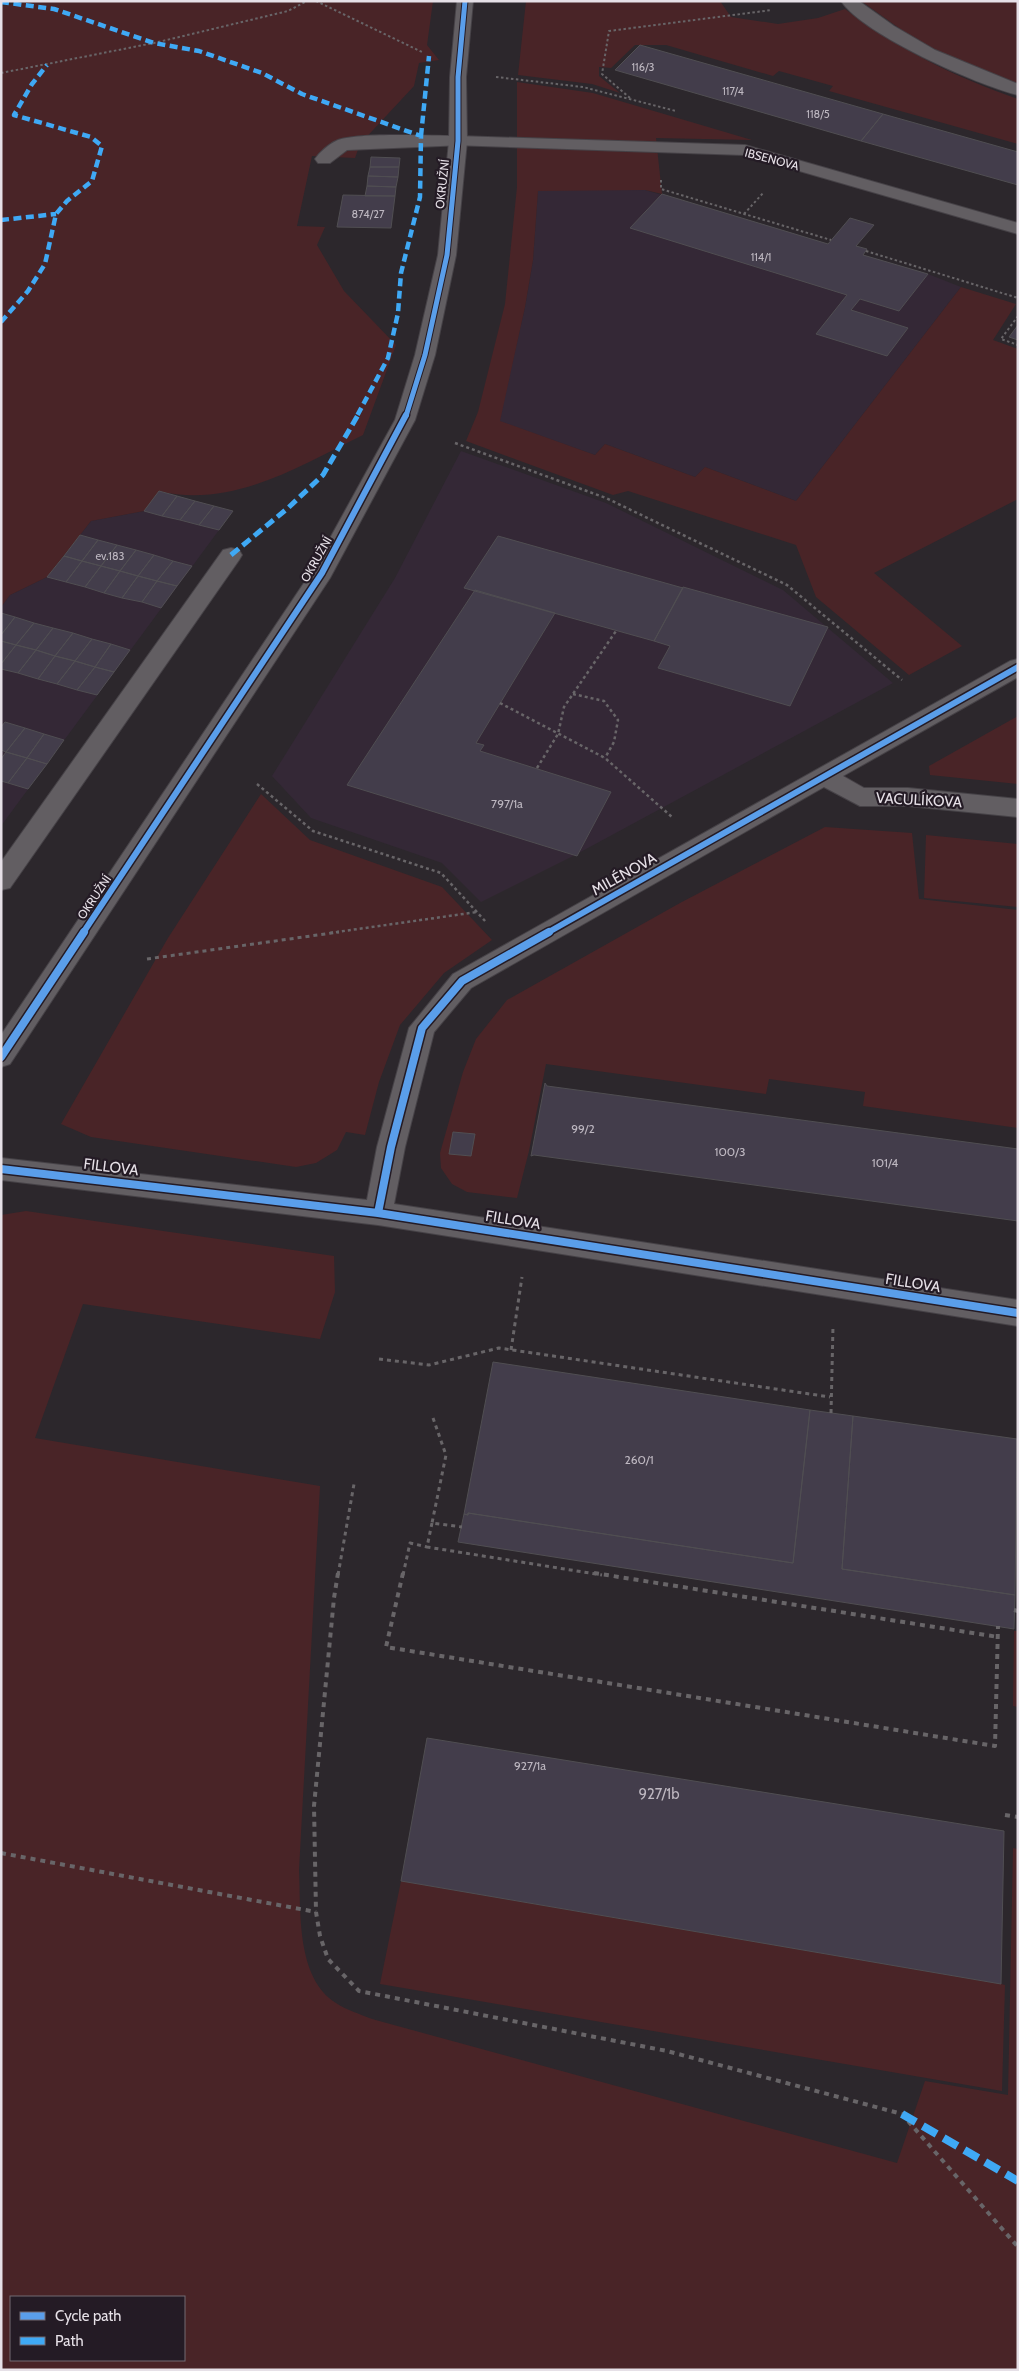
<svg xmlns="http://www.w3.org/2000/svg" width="1019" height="2371" viewBox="0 0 1019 2371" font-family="Cabin,sans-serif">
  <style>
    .built { fill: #342836 }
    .green { fill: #492427; fill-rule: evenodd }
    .building { fill: #433d4b; stroke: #504e52 }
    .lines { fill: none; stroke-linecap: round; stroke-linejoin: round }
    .lane-casing { stroke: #464247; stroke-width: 2 }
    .street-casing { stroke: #464247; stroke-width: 2 }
    .secondary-casing { stroke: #464247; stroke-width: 2 }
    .path-far3 { stroke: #686568; stroke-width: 2; stroke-dasharray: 2.5 2.5; stroke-linecap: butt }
    .path-far2 { stroke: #686568; stroke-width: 2.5; stroke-dasharray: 3 3; stroke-linecap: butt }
    .path-far1 { stroke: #686568; stroke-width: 3; stroke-dasharray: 4 4; stroke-linecap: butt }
    .path { stroke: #686568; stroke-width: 4; stroke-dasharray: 5 5; stroke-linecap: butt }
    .lane { fill: #625e62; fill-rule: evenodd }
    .street { fill: #625e62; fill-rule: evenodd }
    .secondary { fill: #625e62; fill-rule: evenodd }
    .quiet-far2 { stroke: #3fa9f5; stroke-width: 4.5; stroke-dasharray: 8 4.5; stroke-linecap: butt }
    .quiet-far1 { stroke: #3fa9f5; stroke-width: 5; stroke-dasharray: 10 5; stroke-linecap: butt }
    .quiet { stroke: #3fa9f5; stroke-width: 8; stroke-dasharray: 16 8; stroke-linecap: butt }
    .cycleway-far2-casing { stroke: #241b25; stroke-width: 7 }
    .cycleway-far1-casing { stroke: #241b25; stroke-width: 9 }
    .cycleway-casing { stroke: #241b25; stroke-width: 11 }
    .cycleway-far2 { stroke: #5a9eea; stroke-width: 5 }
    .cycleway-far1 { stroke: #5a9eea; stroke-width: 6 }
    .cycleway { stroke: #5a9eea; stroke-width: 8 }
    .labels { text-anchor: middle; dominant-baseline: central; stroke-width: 4.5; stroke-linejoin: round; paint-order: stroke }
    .far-number-label { font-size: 11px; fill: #bdb7c0 }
    .far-street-label { font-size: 12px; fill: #e6e0e7; stroke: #241b25 }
    .number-label { font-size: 12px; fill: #bdb7c0 }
    .street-label { font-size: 15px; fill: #e6e0e7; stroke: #241b25 }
    .near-number-label { font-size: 15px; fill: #bdb7c0 }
  </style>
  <rect width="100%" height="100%" fill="#2c272c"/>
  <path class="built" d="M538,190H645L928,274L961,287L796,501L705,467L695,477L605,444L595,455L499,421L525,307L533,260Z
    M461,451L606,503L783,590L893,683L575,855L481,902L442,863L311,818L272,776L395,578Z
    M159,491L233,511L1,826V607L10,595L47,577L91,521L144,511Z"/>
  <path class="green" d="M35,1H433L427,45L439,60L419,63L414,86L360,144L355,158L312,156L297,226L325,227L317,245L344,291L396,345L363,435C300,466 231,509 159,491L144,511L91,521L47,577L10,595L1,607V6Z
    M526,1H720L731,17L778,24L818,18L845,9C898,49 955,77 1018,99V144L829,91L833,86L779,71L773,76L666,45H635L611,68L599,67V76L620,93L592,84L518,75Z
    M861,1H1018V84L954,59L913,38Z
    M517,82L593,93L752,140L656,138L662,194L645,190L538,191L533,260L525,307L500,421L595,455L605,444L695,477L705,467L796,501L961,287L1016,304L993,340L1018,349V499L874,573L962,646L909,675L816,597L796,545L628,491L613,495L466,441L478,412L505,304L517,187Z
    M1018,716V784L930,775L929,766Z
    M261,794L310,840L442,887L492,940L444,973L400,1025L379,1082L365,1135L346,1132L337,1150L316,1163L296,1167L91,1137L61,1124L168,938Z
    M825,827L912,833L919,899L1018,910V1128L863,1106L865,1092L769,1079L766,1094L546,1064L529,1151L517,1198L467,1192L452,1184L441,1168L440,1153L463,1072L476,1039L507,1000L680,903Z
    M926,835L1018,844V907L924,898Z
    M26,1211L334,1256L335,1292L320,1339L83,1304L35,1438L320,1486L299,1870C301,1912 296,1978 336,2003C346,2010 360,2014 372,2019L897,2163L925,2081L1008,2095L1013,1848L1018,1849V2370H1V1215ZM11,2297H184V2360H11Z
    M1014,1631H1018V1707L1013,1706Z
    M401,1881L1001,1984L1005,1985L1002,2091L380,1984Z"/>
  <path class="building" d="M640,45L883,114L861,141L615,70Z
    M883,114L1018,152V185L861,141Z
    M371,157L400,158L399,167H370Z
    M370,167H399L398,177L368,176Z
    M368,176L398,177L396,187L367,186Z
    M367,186L396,187L395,196H365Z
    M662,194L828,244L850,218L874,225L856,246L867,249L863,255L928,274L899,311L860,299L851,310L908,328L887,356L816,334L847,295L630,228Z
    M343,195L395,196L391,228L337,227Z
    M1018,325V340L1009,337Z
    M159,491L177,496L162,516L144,511Z
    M177,496L195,501L180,520L162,516Z
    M195,501L214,506L199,525L180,520Z
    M214,506L233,511L219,530L199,525Z
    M80,535L98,540L82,561L64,556Z
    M498,536L683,588L654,641L464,588Z
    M98,540L117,545L101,566L82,561Z
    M117,545L136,550L120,571L101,566Z
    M136,550L154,555L138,576L120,571Z
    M154,555L173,561L157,581L138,576Z
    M64,556L82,561L66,582L47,577Z
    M82,561L101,566L85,587L66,582Z
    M173,561L192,566L177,586L157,581Z
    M101,566L120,571L104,593L85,587Z
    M120,571L138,576L122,598L104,593Z
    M138,576L157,581L142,602L122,598Z
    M157,581L177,586L161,608L142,602Z
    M683,587L828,627L790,706L658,668L670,646L654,641Z
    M475,590L555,613L476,743L484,745L480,751L611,792L577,856L347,785Z
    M1,613L15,617L1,635Z
    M15,617L34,623L16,645L1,641V635Z
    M34,623L53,628L36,650L16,645Z
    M53,628L73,633L55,656L36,650Z
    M73,633L92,639L75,661L55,656Z
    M92,639L111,644L95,667L75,661Z
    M1,641L16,645L1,664Z
    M111,644L130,650L114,672L95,667Z
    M16,645L36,650L18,673L1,669V664Z
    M36,650L55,656L38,679L18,673Z
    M55,656L75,661L57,684L38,679Z
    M75,661L95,667L77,690L57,684Z
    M95,667L114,672L97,695L77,690Z
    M5,722L25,728L6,752L1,750V727Z
    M25,728L44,734L27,758L6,752Z
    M44,734L64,740L47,764L27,758Z
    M6,752L27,758L8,783L1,781V759Z
    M27,758L47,764L28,789L8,783Z
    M545,1083L547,1086L1018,1149V1221L534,1155L531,1156Z
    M453,1132L475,1134L471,1156L449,1154Z
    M493,1362L810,1410L793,1563L468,1513V1515L464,1514Z
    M810,1410L853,1416L842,1569L1015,1595L1014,1629L458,1542L464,1514L468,1515V1513L793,1563Z
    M853,1416L1017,1439L1015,1595L842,1569Z
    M427,1738L1004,1831L1001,1984L401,1881Z"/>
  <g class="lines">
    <g class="lane-casing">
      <path id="lane" d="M841,1H859L894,26L935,50L1018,84V95C977,85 864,35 841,1Z
        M458,136L464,137L467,141L464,145L347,150L330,163H318L315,159C319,153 329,144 336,141C355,132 433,136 458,136Z
        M231,548L239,550L242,555L239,560L10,888L1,890V862L223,550Z"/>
    </g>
    <g class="street-casing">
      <path id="street" d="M458,136L745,145L1018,223V234L744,155L452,145L449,141L452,137Z
        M1018,659V677L843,776L864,788H908L1018,799V817L908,806H860L824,787L471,988L434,1032L405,1147L394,1204L1018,1300V1326L378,1225L1,1180V1158L367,1200L377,1147L409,1028L453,974L1010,661Z"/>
    </g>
    <g class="secondary-casing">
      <path id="secondary" d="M457,1H473L466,77L467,141L456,255L435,355L415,420L330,578L10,1064L1,1067V1035L312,571L395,420L415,355L438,255L449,141L450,77Z"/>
    </g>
    <path class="path-far3" d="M316,1L424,53
      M1,73L154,43L288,11L307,1
      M496,77L583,87L676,111
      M630,98L602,74L609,31L772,10
      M661,180V189L831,240
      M744,214L764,192
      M866,251L1018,298
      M1018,316L1001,339L1018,345"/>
    <path class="path-far2" d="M455,443L606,498L787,585L902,680
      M573,694L604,701L618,720L614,742L605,758
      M500,703L605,758L672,817
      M537,768L558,734L564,707L616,631
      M257,784L313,831L441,873L486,922
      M330,933L477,912"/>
    <path class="path-far1" d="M147,959L339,932
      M511,1350L522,1277
      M379,1359L429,1365L499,1348L830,1397
      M831,1413L833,1326
      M433,1418L446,1455L432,1523L462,1527
      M432,1523L427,1547L602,1575
      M338,1575L354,1484
      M403,1575L410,1543L427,1547"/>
    <path class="path" d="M338,1573L334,1598L314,1806L316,1912L320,1936L328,1959L359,1991L667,2051L902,2114L1018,2247
      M403,1573L386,1647L995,1746L998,1626
      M594,1573L998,1637
      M1014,1610L1018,1611
      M1005,1815L1018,1817
      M1,1853L316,1912"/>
    <use href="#lane" class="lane"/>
    <use href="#street" class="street"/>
    <use href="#secondary" class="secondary"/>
    <path class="quiet-far2" d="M1,2L54,9L154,43L199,51L262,73L302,94L421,136L420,197L401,273L398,313L388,358L357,416
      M421,136L429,56
      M1,220L56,214
      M1,322L28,291L45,264L56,214L67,201L92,181L102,146L91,137L14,115L32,84L47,65"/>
    <path class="quiet-far1" d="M231,555L288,508L323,475L358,415"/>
    <path class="quiet" d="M902,2114L1018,2181"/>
    <g class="cycleway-far2-casing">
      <path id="cycleway-far2" d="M406,416L425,355L447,255L458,141V77L465,1"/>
    </g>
    <g class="cycleway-far1-casing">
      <path id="cycleway-far1" d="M83,933L322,573L406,415
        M547,933L1018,667"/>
    </g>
    <g class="cycleway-casing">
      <path id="cycleway" d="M1,1057L84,932
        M1,1169L378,1213L1018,1313
        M378,1213L391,1147L422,1028L462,981L549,932"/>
    </g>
    <use href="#cycleway-far2" class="cycleway-far2"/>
    <use href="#cycleway-far1" class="cycleway-far1"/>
    <use href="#cycleway" class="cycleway"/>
  </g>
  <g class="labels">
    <g class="far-number-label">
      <text x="643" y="67">116/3</text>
      <text x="733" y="91">117/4</text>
      <text x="818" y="114">118/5</text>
      <text x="368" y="214">874/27</text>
      <text x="761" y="257">114/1</text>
      <text x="110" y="556">ev.183</text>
    </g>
    <g class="far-street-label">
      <text transform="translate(772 159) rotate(15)">IBSENOVA</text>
      <text transform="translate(442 184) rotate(-84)">OKRUŽNÍ</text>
      <text transform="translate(316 559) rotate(-60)">OKRUŽNÍ</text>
      <text transform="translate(94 897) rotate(-56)">OKRUŽNÍ</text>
    </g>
    <g class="number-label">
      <text x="507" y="803">797/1a</text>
      <text x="583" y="1128">99/2</text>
      <text x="730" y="1151">100/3</text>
      <text x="885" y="1162">101/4</text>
      <text x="639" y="1459">260/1</text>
      <text x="530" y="1765">927/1a</text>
    </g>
    <g class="street-label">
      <text transform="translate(919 800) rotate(3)">VACULÍKOVA</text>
      <text transform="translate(624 874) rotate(-29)">MILÉNOVA</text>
      <text transform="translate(111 1167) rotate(7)">FILLOVA</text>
      <text transform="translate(513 1220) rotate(9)">FILLOVA</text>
      <text transform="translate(913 1283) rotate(9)">FILLOVA</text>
    </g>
    <g class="near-number-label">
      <text x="659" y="1794">927/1b</text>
    </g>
  </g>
  <rect width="1019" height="2371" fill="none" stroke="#e6e0e7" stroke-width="5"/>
  <rect x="10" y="2296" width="175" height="65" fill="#241b25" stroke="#726a73"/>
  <rect x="20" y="2312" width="25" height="8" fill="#5a9eea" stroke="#726a73"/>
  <text x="55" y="2321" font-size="15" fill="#e6e0e7">Cycle path</text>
  <rect x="20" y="2337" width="25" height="8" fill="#3fa9f5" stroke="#726a73"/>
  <text x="55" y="2346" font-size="15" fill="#e6e0e7">Path</text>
</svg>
